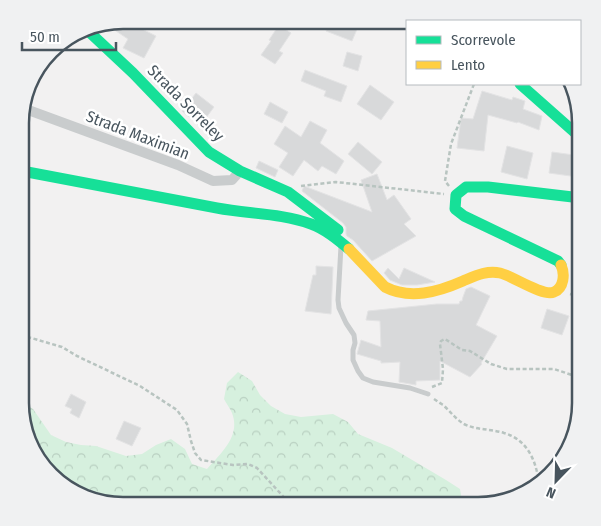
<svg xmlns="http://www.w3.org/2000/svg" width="601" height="526" viewBox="0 0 601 526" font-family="'Fira Sans Condensed',sans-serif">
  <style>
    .forest { fill: url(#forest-crowns) }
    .building { fill: #d8d9da; stroke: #e3e3e4 }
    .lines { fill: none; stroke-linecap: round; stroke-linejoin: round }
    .path { stroke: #b8c4c0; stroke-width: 2.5; stroke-dasharray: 4 2.5; stroke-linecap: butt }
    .lane { stroke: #c9cccd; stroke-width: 5 }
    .street { stroke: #c9cccd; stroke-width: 10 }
    .fast { stroke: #16e098; stroke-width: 11 }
    .slow { stroke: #ffcf43; stroke-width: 11 }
    .labels { text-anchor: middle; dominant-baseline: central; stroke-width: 5; stroke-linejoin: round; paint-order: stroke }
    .street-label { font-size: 16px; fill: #48555e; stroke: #fff }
    .rim { fill: none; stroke: #48555e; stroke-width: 2.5 }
  </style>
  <defs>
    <pattern id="forest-crowns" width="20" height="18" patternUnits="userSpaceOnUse" patternTransform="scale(1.25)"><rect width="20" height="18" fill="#d6f0de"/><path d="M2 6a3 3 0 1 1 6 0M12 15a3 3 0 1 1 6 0" fill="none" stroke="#b9d0c1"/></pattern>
  </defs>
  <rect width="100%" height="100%" fill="#f2f1f1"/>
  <path class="forest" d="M238,372L252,381L260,395L271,406L285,414L301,417L333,414L348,422L358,434L392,448L446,480L460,489L463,506H122L77,496L46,471L20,410V400L33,409L51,435L66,442L81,445L96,446L126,456L142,454L156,445L171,439L185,449L192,464L207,469C221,453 241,436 232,413C230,408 226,403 224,399L227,383Z"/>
  <path class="building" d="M329,22H360L352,41L326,31Z
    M107,25H134L156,36L144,58L123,48L128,39Z
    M279,25L291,33L279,51L283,53L275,64L261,55L271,41L269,40Z
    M347,52L362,56L358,71L343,66Z
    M305,70L347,86L341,102L324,96L326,91L301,81Z
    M370,85L394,102L381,120L357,104Z
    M482,91L512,100L513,97L525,101L523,109L542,116L539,130L518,122L517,123L488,115L484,151L457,148L461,118L473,119Z
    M196,93L214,107L200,126L182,111Z
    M270,102L288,112L282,123L264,114Z
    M310,121L327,130L320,143L344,161L336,174L322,166L318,171L304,160L293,176L279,167L288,153L274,144L285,126L301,137Z
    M358,142L382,162L372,174L348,154Z
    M507,146L533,153L527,179L501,172Z
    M552,152L581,156L578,177L549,173Z
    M259,161L278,170L275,177L256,168Z
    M377,174L387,200L394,195L411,219L404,224L416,236L372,261L353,240L347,236L346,234V227L343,223L302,191L304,186L372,212L361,180Z
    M316,266L333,267L331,314L305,311L313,275H316Z
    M388,268L399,279L404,268L435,282L417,285H402L390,280L384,273Z
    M471,287L490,296L476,325L497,336L481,363L482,364L470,377L440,361V380L416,381V385L399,382L400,362L381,363V361L357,354L361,340L381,347L380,321L366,320L368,311L437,304H459L460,301H462L463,297L466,289Z
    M547,309L569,316L562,335L541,328Z
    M71,394L86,402L79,418L70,413L72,409L65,406Z
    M124,421L141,428L132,446L116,439Z"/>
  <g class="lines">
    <path class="path" d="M479,21L480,20
      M301,186L336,182L444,194
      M449,186L445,181L451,144L474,84
      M570,294L581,297
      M21,335L62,347L77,356L140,386L160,399L177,410L187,424L191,441L195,453L201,460L233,465L248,464L257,468L292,506
      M432,387L442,383L443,369L440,344L441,341L445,339L462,350L470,351L491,364L507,369H554L581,378
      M434,399C437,401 440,403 443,405C451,412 456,420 466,425C478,430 492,429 504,433C528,440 536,461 539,483"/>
    <path class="lane" d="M341,246L338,300L339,308L346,323L354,335L355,343L353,350V360L358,371L363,378L373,382L410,388L428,394"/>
    <path class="street" d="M22,109L31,111L178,165L213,181L232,180L240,171"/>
    <path class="fast" d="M451,21H452
      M85,28L133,73L209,152L240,171L288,192L338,230
      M520,84L581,138
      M22,171C87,183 152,196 217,208C248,214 281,213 311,224C325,229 337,239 349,249
      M561,265L558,261L464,216L455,209L456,195L466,187H488L581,198"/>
    <path class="slow" d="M349,249L385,287C410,300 438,292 463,281C475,276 487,270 500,273C513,276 543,297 554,292C564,288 565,274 561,265"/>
  </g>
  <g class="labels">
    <g class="street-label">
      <text transform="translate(186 103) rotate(45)">Strada Sorreley</text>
      <text transform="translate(138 135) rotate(21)">Strada Maximian</text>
    </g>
  </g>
  <path d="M0 0H601V526H0ZM123 29H478A94 94 0 0 1 572 123V403A94 94 0 0 1 478 497H123A94 94 0 0 1 29 403V123A94 94 0 0 1 123 29Z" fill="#f0f1f2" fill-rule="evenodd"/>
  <path class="rim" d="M123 29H478A94 94 0 0 1 572 123V403A94 94 0 0 1 478 497H123A94 94 0 0 1 29 403V123A94 94 0 0 1 123 29Z"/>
  <rect x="406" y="20" width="175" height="65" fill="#ffffff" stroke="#b6bbbf"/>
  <rect x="416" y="36" width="25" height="8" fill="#16e098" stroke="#b6bbbf"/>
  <text x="451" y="45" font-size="15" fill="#48555e">Scorrevole</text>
  <rect x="416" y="61" width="25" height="8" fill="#ffcf43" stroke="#b6bbbf"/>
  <text x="451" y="70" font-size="15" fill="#48555e">Lento</text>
  <g transform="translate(556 481) rotate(203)" stroke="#ffffff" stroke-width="4" paint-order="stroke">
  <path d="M0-4L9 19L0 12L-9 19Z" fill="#48555e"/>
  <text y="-8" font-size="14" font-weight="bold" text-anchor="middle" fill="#48555e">N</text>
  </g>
  <path d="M22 42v8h94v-8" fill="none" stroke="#48555e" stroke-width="2.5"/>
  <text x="30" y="42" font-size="15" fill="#48555e" stroke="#ffffff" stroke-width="4" paint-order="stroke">50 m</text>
</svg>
